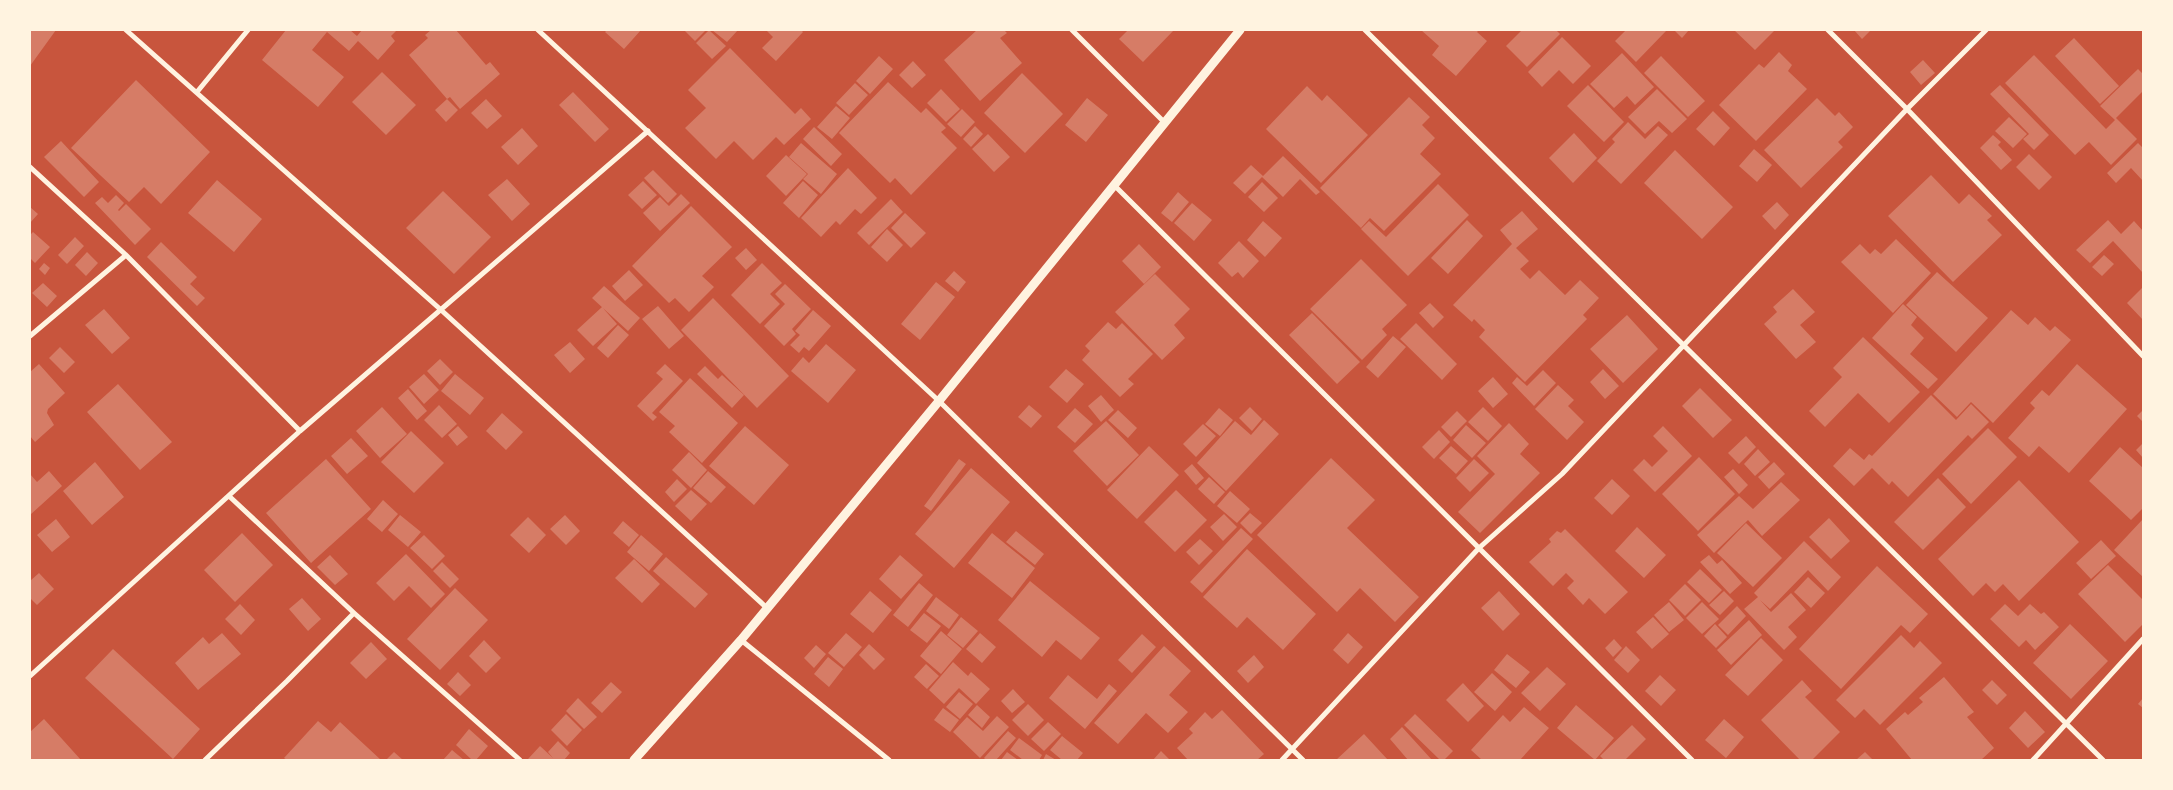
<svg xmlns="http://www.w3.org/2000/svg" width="2173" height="790" viewBox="0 0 2173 790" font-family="'Fira Sans Condensed',sans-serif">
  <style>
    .building { fill: #d67c66 }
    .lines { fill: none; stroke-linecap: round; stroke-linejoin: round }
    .minor { stroke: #fff3e0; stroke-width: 5 }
    .tertiary { stroke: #fff3e0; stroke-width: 9 }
  </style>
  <rect width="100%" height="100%" fill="#c8553d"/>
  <path class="building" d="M30,30H56L30,66Z
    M286,30H350L357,36L362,30H397L391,36L395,41L378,60L358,41L349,51L327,32L312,50L344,77L318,107L262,60Z
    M431,30H456L486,65L490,62L500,74L460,109L450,97L447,99L409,55L428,38L425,35Z
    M607,30H641L624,49L605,32Z
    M684,30H706L695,41Z
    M709,30L726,46L712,59L696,43Z
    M712,30H738L727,42Z
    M766,30H801L803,32L776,61L762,48L773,37Z
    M977,30H1004L1007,33L1000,38L1022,63L980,101L944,60Z
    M1128,30H1174L1143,62L1119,39Z
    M1421,30H1479L1477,32L1487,41L1456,76L1432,55L1439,46Z
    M1522,30H1556L1560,34L1527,67L1506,46Z
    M1626,30H1667L1636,62L1615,41Z
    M1674,30H1689L1682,38Z
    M1734,30H1775L1755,50Z
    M1854,30H1871L1862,39Z
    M1562,37L1591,66L1573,84L1559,70L1542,87L1528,72Z
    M2074,38L2119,86L2100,104L2055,56Z
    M730,48L795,114L801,108L811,119L784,145L776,137L753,160L734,141L716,159L685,128L706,108L688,90Z
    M1779,52L1792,65L1788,71L1807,89L1756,141L1719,105L1759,64L1764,68Z
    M1622,53L1654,87L1635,105L1627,96L1614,108L1590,84Z
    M2034,55L2106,129L2115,120L2100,106L2138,69L2143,74V91L2116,118L2137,139L2111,165L2089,142L2075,155L2005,83Z
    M879,56L893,69L870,94L856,81Z
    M1661,56L1705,101L1688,117L1644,73Z
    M1923,60L1935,73L1921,85L1910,72Z
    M913,61L926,75L912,88L899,75Z
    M382,72L416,105L386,135L352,102Z
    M1022,73L1063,114L1025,153L984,113Z
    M136,80L210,152L161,204L144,187L129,202L71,148Z
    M888,82L921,113L926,108L946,128L941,132L957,148L911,195L895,178L890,183L839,133Z
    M855,83L868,95L849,115L836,103Z
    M1588,85L1624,122L1604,142L1567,106Z
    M2000,85L2049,135L2034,150L2023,139L2029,134L1990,94Z
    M1307,86L1322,101L1327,95L1368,135L1321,183L1266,129Z
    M941,89L960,109L946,122L927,103Z
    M1657,89L1687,119L1672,133L1659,121L1645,134L1628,117Z
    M573,92L609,129L595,142L559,105Z
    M1409,97L1430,117L1422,125L1435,138L1420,154L1441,174L1384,231L1370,218L1361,228L1320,188Z
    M1087,98L1108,115L1086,142L1065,125Z
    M1817,98L1835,116L1839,112L1853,127L1838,142L1843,147L1801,188L1764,150Z
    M447,99L458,110L446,122L435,110Z
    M486,99L502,116L487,129L471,113Z
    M836,106L850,118L832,139L817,127Z
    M962,109L975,122L961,137L947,124Z
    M1713,111L1730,128L1714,146L1696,129Z
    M2009,117L2027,134L2013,148L1995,131Z
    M1628,122L1645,139L1658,126L1668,135L1621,184L1597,161L1615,142L1612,139Z
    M975,126L983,134L971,147L963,139Z
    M814,127L842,154L831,166L803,139Z
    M522,128L538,146L518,165L501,147Z
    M1574,133L1597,158L1573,183L1549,158Z
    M988,134L1010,157L994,172L972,149Z
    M1993,135L2001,142L1998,145L2012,160L2001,170L1980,148Z
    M61,141L99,182L84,197L44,157Z
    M801,143L837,174L821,194L803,179L808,174L789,157Z
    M2138,143L2143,148V181L2131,168L2116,183L2107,173Z
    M1754,149L1772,165L1757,182L1739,166Z
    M1675,150L1733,207L1702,239L1644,183Z
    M2029,154L2052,177L2039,190L2016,167Z
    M786,155L807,174L786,196L766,176Z
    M1283,156L1320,192L1316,195L1300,179L1283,197L1262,177Z
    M1251,165L1263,176L1245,194L1233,183Z
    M848,168L877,198L861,214L855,209L840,225L836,221L821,237L801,218Z
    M653,170L677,194L668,203L644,178Z
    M1931,175L1959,204L1969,194L1992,216L1987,220L2002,235L1953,282L1888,216Z
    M507,179L530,204L512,221L488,195Z
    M217,180L262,219L234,252L188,213Z
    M643,181L657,195L642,209L628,195Z
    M803,181L818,195L799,218L783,203Z
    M1262,182L1278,198L1264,212L1248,197Z
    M1438,184L1469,215L1408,276L1361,229L1369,221L1386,237Z
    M443,191L491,237L454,274L406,228Z
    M1178,192L1189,202L1172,222L1161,213Z
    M681,194L690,203L660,231L643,213L660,197L669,206Z
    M116,195L124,203L118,210L119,211L126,204L151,229L135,245L95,203L102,197L108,203Z
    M891,199L903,212L869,245L857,233Z
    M1777,202L1789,215L1775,230L1762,216Z
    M1192,203L1212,220L1194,241L1174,223Z
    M691,206L732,247L702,276L714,287L689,312L675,298L669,303L632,266Z
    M30,207L38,214L30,223Z
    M1522,211L1538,229L1516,248L1529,261L1520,269L1530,279L1539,270L1565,295L1580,280L1599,298L1583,315L1587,319L1525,382L1479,337L1485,330L1474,319L1472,322L1453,305L1512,244L1500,230Z
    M905,213L926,233L911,248L891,228Z
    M1467,220L1483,236L1448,274L1431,258Z
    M2108,220L2121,234L2134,221L2143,231V273L2113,241L2090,263L2076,250Z
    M1263,221L1282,238L1265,257L1247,240Z
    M887,229L903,245L887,262L871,247Z
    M33,232L50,247L35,263L30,258V235Z
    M75,237L84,246L67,264L58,255Z
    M1896,239L1931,273L1893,313L1841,262L1860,244L1870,254L1875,249L1881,254Z
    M1239,241L1259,261L1243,278L1238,272L1232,277L1218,263Z
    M161,242L197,277L190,284L205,298L197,306L147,257Z
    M1139,244L1161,267L1144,284L1122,261Z
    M746,248L757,260L746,270L735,258Z
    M87,252L98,263L86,276L75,265Z
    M2104,255L2114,264L2102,276L2092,267Z
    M1361,259L1407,305L1382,329L1387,335L1362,360L1310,309Z
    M44,263L50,268L45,275L39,269Z
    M762,263L782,283L770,294L780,304L760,324L731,295Z
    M629,270L643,285L625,301L612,286Z
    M954,271L966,282L958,292L945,281Z
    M1937,272L1988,318L1956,352L1906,305Z
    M1155,274L1190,309L1174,325L1185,338L1162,360L1115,312Z
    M936,282L955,297L920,340L901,324Z
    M43,283L57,296L47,307L32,293Z
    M785,284L811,309L792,329L796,334L784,346L764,326L785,304L775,294Z
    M604,286L640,318L628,331L592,298Z
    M2143,287V320L2127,303Z
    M1793,289L1815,312L1800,325L1816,342L1796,359L1764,324L1777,312L1773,307Z
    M713,298L789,376L757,408L681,330Z
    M1430,303L1444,317L1433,328L1419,313Z
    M1903,304L1917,317L1911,325L1924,338L1910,354L1938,379L1928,389L1872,338Z
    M658,306L684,336L669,349L642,319Z
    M602,307L617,324L593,346L577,330Z
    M104,309L130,338L112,354L85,325Z
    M813,310L831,326L809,351L804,347L799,353L790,345L800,335L795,331Z
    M2011,310L2028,325L2035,317L2050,331L2055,326L2071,340L1993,423L1971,402L1957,417L1933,394Z
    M1312,313L1360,362L1337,384L1289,335Z
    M1627,315L1658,349L1623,383L1590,349Z
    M1108,322L1116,329L1122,323L1153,354L1128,379L1134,384L1120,397L1082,360L1090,351L1085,346Z
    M1416,323L1457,364L1442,380L1400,339Z
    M618,325L629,335L608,358L597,348Z
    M1393,336L1406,347L1378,378L1366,367Z
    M1863,337L1920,392L1889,423L1858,393L1825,427L1809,411L1842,377L1833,368Z
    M570,342L585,359L570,373L554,355Z
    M826,344L856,370L828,403L791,371L803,357L809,363Z
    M60,347L75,362L64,373L49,358Z
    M440,359L453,372L440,385L427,371Z
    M39,364L65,393L48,409L47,413L54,425L35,442L30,436V372Z
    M665,364L683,381L652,413L657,417L653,421L637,406L663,379L656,373Z
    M2077,364L2127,409L2069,473L2039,446L2029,457L2008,438L2035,408L2030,403L2042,390L2049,396Z
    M705,366L718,379L722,375L744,395L732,408L697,374Z
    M1066,369L1084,384L1067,403L1049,387Z
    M1603,369L1619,386L1605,399L1590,382Z
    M1543,370L1556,383L1534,406L1512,383L1517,377L1527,386Z
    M424,374L439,390L424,404L409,387Z
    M455,374L484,398L470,415L441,391Z
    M1493,377L1508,394L1493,408L1478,391Z
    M690,378L738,423L702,463L669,432L675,426L659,412Z
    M118,384L172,442L140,470L87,412Z
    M1558,385L1574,400L1568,406L1584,422L1567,440L1535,409Z
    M1700,388L1732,420L1713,438L1682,406Z
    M408,389L427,411L417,420L398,398Z
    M1101,395L1114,410L1101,422L1088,406Z
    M1931,395L1956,420L1971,404L1989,422L1972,439L1968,435L1908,497L1892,481L1889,485L1872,468L1854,486L1833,466L1850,448L1864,460L1869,454L1872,456Z
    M439,405L457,424L442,438L424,420Z
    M1029,405L1042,416L1031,428L1018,417Z
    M382,407L407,434L380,458L356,431Z
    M1250,407L1262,419L1252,431L1239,418Z
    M1483,407L1502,426L1488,441L1468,422Z
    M1075,408L1093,424L1075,443L1057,427Z
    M1219,408L1233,420L1220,436L1205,424Z
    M1118,410L1137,428L1128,438L1108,420Z
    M2143,410V422L2137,416Z
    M1457,411L1467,421L1451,437L1441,427Z
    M502,413L523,432L506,450L486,431Z
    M1264,420L1279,434L1226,491L1197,463L1235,421L1251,435Z
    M1106,421L1139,455L1107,486L1073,451Z
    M1509,423L1529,444L1520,454L1540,473L1480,533L1458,512L1495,474L1477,456Z
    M1203,424L1216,436L1196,457L1183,444Z
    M1466,425L1486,443L1472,458L1453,440Z
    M458,426L468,437L457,446L448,435Z
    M745,426L789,465L754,505L709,466Z
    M1663,426L1692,456L1655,492L1633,470L1644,459L1652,467L1668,451L1653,436Z
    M1988,428L2017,457L1971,504L1942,474Z
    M1439,430L1450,442L1434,459L1422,447Z
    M411,431L444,463L414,493L381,462Z
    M1746,436L1756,447L1739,464L1728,453Z
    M351,438L368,456L347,474L331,456Z
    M2143,443V458L2136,450Z
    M1149,446L1179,475L1137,519L1107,490Z
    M1451,446L1468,461L1456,474L1439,458Z
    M2120,447L2143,468V508L2131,520L2089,481Z
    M1758,449L1770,462L1755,476L1744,464Z
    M689,452L707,470L691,488L672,470Z
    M1699,457L1735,494L1698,531L1662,494Z
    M1331,458L1375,500L1347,528L1419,597L1395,622L1360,588L1337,612L1257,535Z
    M326,459L371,509L311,563L266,513Z
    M959,459L966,464L931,511L924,506Z
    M1474,459L1489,473L1470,492L1456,478Z
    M95,462L124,497L92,525L63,491Z
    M1774,462L1785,474L1769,489L1758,477Z
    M1192,464L1204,478L1196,485L1184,471Z
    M971,468L1010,502L954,568L915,534Z
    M1733,469L1748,485L1739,494L1724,477Z
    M49,471L62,486L30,515V474L37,482Z
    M708,471L726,487L711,503L693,488Z
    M1209,477L1225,492L1214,504L1198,489Z
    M1938,478L1966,507L1923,550L1894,522Z
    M677,479L687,489L674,502L665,492Z
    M1612,479L1630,496L1612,515L1594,498Z
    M2019,480L2079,542L2019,601L2003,584L1995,592L1986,583L1973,596L1938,559Z
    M1781,482L1800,500L1762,536L1748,520L1714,553L1697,535L1739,496L1753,509Z
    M691,490L707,504L691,521L675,506Z
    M1176,490L1207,520L1175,552L1144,522Z
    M1230,491L1250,509L1237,523L1217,506Z
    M383,500L398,514L382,532L367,519Z
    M1250,513L1262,523L1251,534L1240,523Z
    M1224,514L1237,527L1223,541L1210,527Z
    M400,515L421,532L408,547L388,530Z
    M565,515L580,531L566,545L550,529Z
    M528,517L546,535L529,553L510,535Z
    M1829,518L1850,541L1831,559L1809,537Z
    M56,519L70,537L52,552L37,535Z
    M2143,519V577L2114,550Z
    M623,521L639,535L629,547L613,533Z
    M1746,523L1782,558L1753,587L1717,553Z
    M1637,527L1666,555L1644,578L1615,551Z
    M1241,528L1253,539L1202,593L1190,582Z
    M1565,529L1628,592L1605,614L1589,598L1583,605L1567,588L1574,581L1566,573L1553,586L1529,562L1551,542L1549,539L1557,531L1561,533Z
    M1016,531L1044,554L1035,565L1006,542Z
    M242,533L273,565L235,602L204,570Z
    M992,533L1035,568L1012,598L968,563Z
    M424,535L445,556L432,569L410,548Z
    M641,535L663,554L649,571L627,552Z
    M1200,539L1213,551L1199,565L1186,552Z
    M2101,540L2116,556L2091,579L2076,563Z
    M1804,541L1841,577L1828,591L1808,570L1770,609L1760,600L1771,612L1791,593L1806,610L1788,627L1797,637L1784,650L1744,609L1758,597L1754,593Z
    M1247,549L1316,614L1283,650L1247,617L1237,628L1203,597Z
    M406,554L445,594L431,608L409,586L394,601L376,583Z
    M330,555L348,574L335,585L317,567Z
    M900,555L923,575L901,599L879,579Z
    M1709,555L1717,564L1722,560L1742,583L1730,594L1700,562Z
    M666,557L708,594L695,608L653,571Z
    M634,559L660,584L642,603L615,578Z
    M442,562L459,579L450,588L433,571Z
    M2108,565L2143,600V624L2125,642L2078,594Z
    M1877,566L1928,614L1910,633L1901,625L1841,689L1799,649Z
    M1700,569L1722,590L1709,603L1687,582Z
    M39,573L54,589L37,605L30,598V581Z
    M1808,577L1825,593L1811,608L1794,592Z
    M1030,581L1100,638L1081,660L1056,640L1042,657L998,620Z
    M919,583L933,595L908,627L893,615Z
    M1685,584L1701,600L1685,616L1669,600Z
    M455,588L488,620L440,670L407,639Z
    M870,591L892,610L873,633L850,614Z
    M1499,591L1520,614L1503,631L1481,608Z
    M1724,591L1734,601L1720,615L1709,605Z
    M936,597L959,615L949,629L926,611Z
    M302,598L321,619L308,631L289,609Z
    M1669,602L1684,620L1669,632L1654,615Z
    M1702,602L1719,619L1702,634L1686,618Z
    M240,604L255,620L241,635L225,619Z
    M2005,604L2018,616L2030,604L2041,614L2044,612L2059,627L2035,650L2026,640L2019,647L1990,619Z
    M1737,606L1746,616L1728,635L1718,625Z
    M924,613L941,626L927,643L910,630Z
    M961,617L978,631L963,648L947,635Z
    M1653,617L1669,634L1652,649L1636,632Z
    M1749,620L1762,635L1731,665L1717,650Z
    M1715,624L1727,637L1716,648L1704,636Z
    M2070,624L2108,661L2071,699L2033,663Z
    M941,631L962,649L941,674L920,656Z
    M222,633L241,654L198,690L175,663L203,637L209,644Z
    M846,633L862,647L844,667L828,653Z
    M980,633L996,647L982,663L966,649Z
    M1348,633L1363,647L1348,664L1333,650Z
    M1142,634L1156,647L1132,673L1118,660Z
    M1901,635L1914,648L1920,641L1942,663L1880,725L1864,709L1855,718L1836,700Z
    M1761,638L1783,660L1748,696L1725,675Z
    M1614,639L1622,648L1613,657L1605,648Z
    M484,640L501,658L486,673L469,656Z
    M371,642L387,659L366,679L350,663Z
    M869,644L885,659L874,670L859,655Z
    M816,645L826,654L814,668L804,658Z
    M1164,646L1191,671L1169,695L1188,712L1168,733L1146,713L1118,744L1094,723Z
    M1626,646L1640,660L1628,673L1614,660Z
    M113,649L200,729L173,759L85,678Z
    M1507,654L1530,672L1516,688L1494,670Z
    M1254,655L1264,667L1248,683L1237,671Z
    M828,657L843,669L829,687L814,674Z
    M953,662L968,676L971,672L990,689L976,704L959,688L944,704L929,690Z
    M926,664L939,676L927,689L914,677Z
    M1547,667L1566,684L1540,711L1521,693Z
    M458,672L471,685L460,696L447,684Z
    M1492,673L1512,692L1495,711L1474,692Z
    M1068,675L1097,699L1109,684L1117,691L1085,729L1049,698Z
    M1660,675L1676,690L1661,706L1645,691Z
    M1944,677L1974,712L1967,717L1994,748L1981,760H1912L1886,729L1905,712L1908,715L1923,702L1919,698Z
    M1802,680L1812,691L1805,697L1840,732L1812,760H1800L1761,720Z
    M1992,680L2007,695L1997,705L1982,690Z
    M611,682L622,692L602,713L591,703Z
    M1463,683L1484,706L1468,722L1446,700Z
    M1013,689L1025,702L1012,713L1001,701Z
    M959,692L973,704L960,719L946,707Z
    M578,698L597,717L584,729L566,711Z
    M2143,698V708L2138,704Z
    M1028,704L1044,720L1028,736L1012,720Z
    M977,705L990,717L982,728L968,715Z
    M1576,705L1614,738L1595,760L1557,728Z
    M1524,707L1549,728L1520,760H1482L1471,750L1503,715L1510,722Z
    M943,708L959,720L950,732L934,720Z
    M1222,710L1264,754L1257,760H1188L1177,748L1193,733L1189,729L1205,712L1212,719Z
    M2025,711L2045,732L2028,748L2009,728Z
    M566,714L582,730L567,746L551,730Z
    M1415,714L1453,751L1444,760H1440L1404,725Z
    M997,716L1009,727L980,758L953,732L967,717L983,731Z
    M44,719L81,760H30V732Z
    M1724,719L1744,737L1726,758L1705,740Z
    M318,721L331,732L340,722L381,760H287L284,758Z
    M1048,722L1061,734L1044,751L1031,739Z
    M1632,725L1646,739L1625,760H1604L1600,756Z
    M1402,727L1432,760H1408L1390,739Z
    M469,729L488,746L476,760H472L456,745Z
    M1008,731L1016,738L996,760H986L984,758Z
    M1364,734L1388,760H1336Z
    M1062,736L1083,753L1077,760H1062L1050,750Z
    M1019,738L1042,755L1039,760H1023L1010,750Z
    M558,741L570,753L564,760L528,759L540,746L553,758L548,752Z
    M452,750L464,760H443Z
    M1161,751L1170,760H1153Z
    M394,752L403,760H386Z
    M1007,752L1018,760H1001Z
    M1865,752L1873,760H1856Z
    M1046,754L1056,760H1043Z"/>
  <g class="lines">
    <path class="minor" d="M126,30L440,309L767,608
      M538,30L939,401L1303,760
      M1072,30L1164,122
      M1365,30L2103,760
      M1828,30L1907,109L2143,356
      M197,92L248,30
      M30,167L126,255L300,431
      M1114,185L1692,760
      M30,336L126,255
      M229,496L354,613L520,760
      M741,640L889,760
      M30,676L300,431L648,131
      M205,760L287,681L354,613
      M1282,760L1479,548L1562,474L1907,109L1986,30
      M2033,760L2143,639"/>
    <path class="tertiary" d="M634,760L741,640L939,401L1240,30"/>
  </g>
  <rect width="2173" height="790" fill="none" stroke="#fff3e0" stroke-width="62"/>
</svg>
